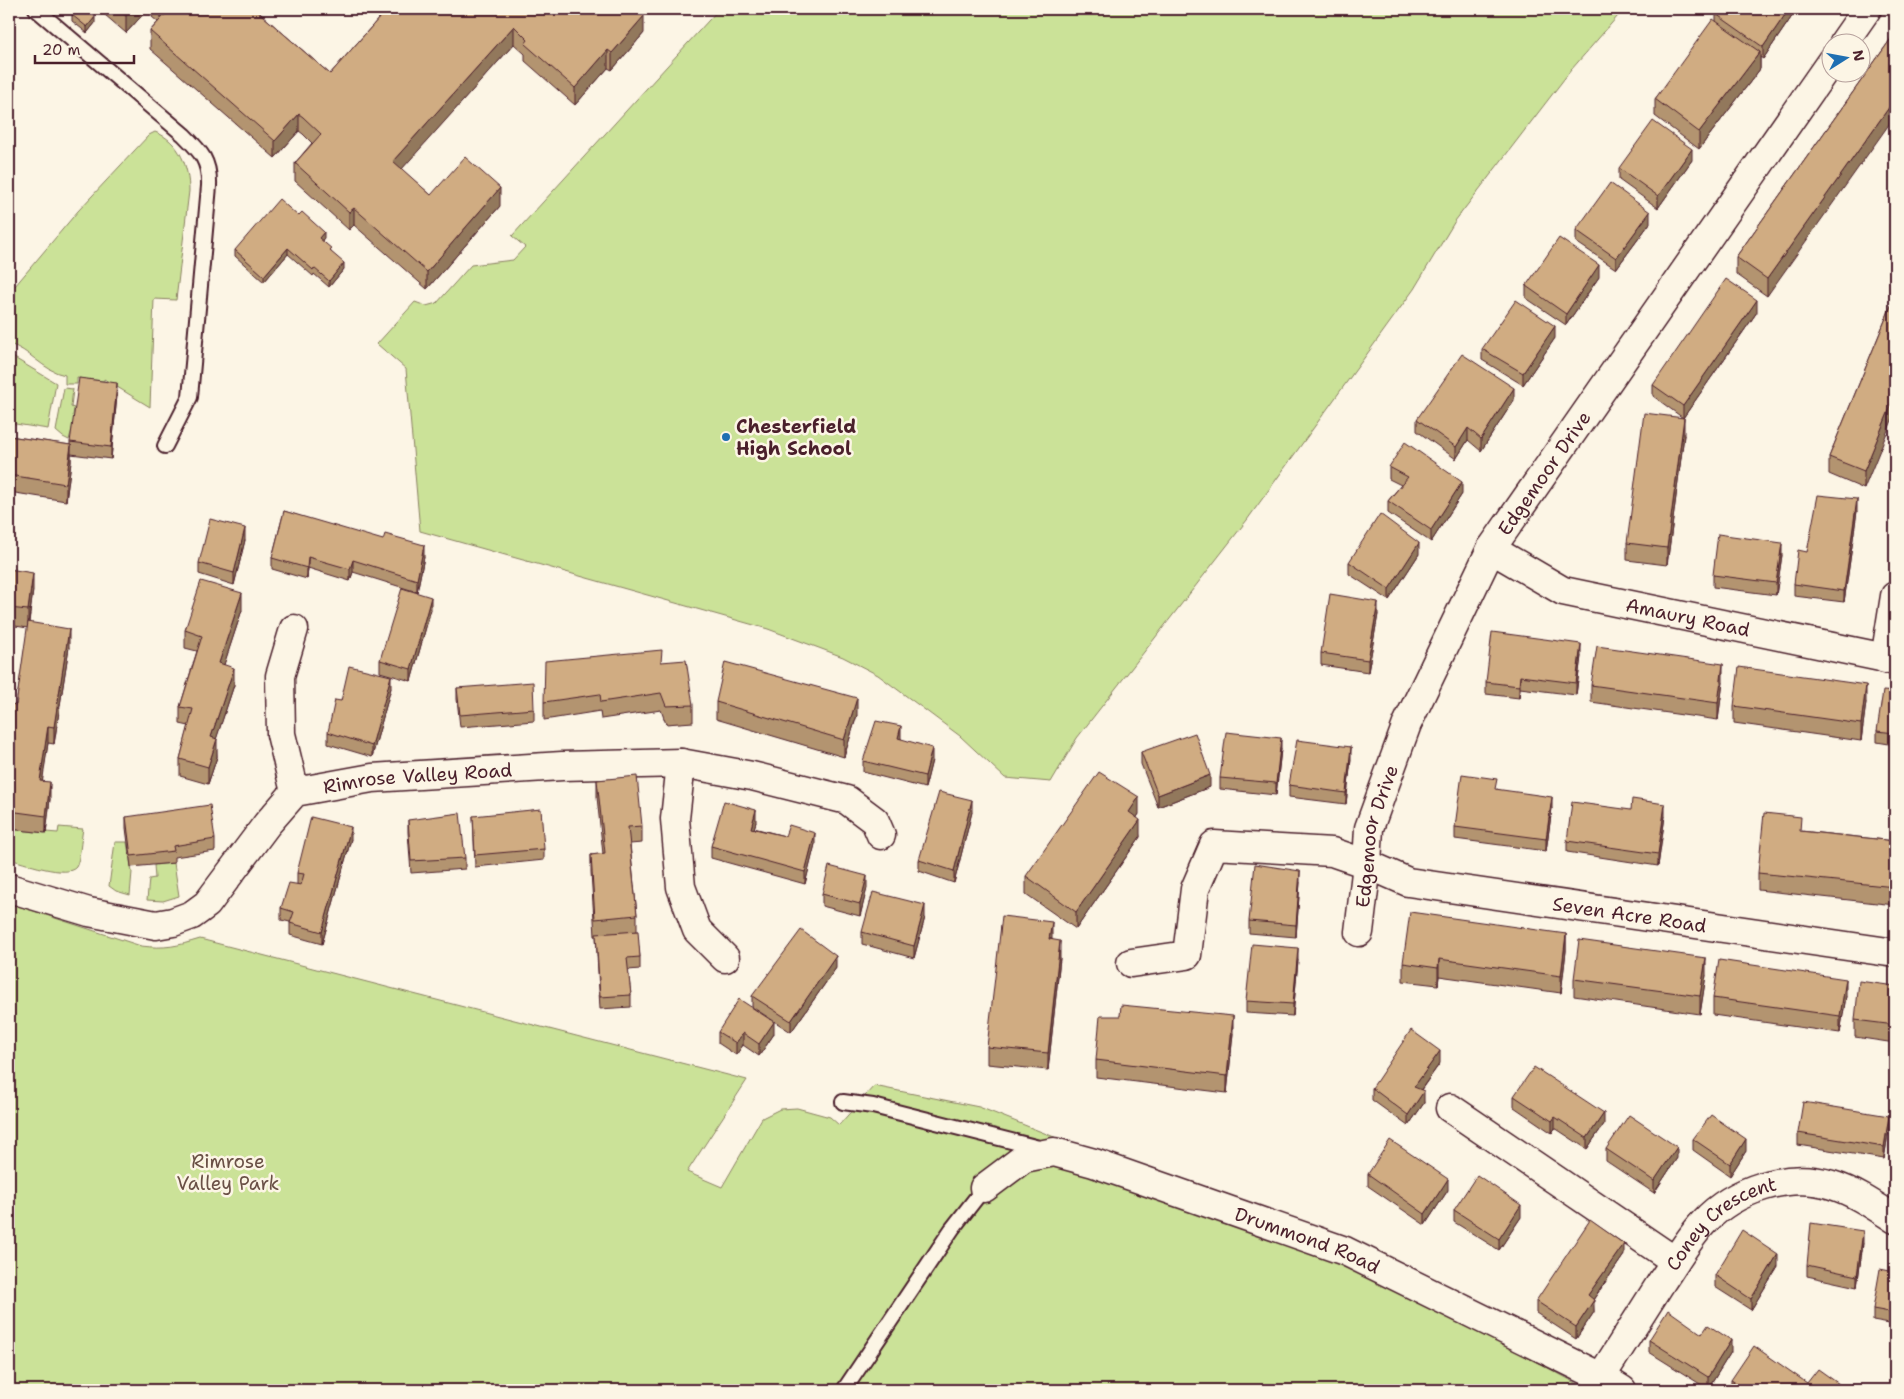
<svg xmlns="http://www.w3.org/2000/svg" width="1904" height="1399" viewBox="0 0 1904 1399" font-family="'Shantell Sans',sans-serif">
  <style>
    .green { fill: #cbe298; stroke: #8a8062 }
    .lines { fill: none; stroke-linecap: round; stroke-linejoin: round }
    .service-casing { stroke: #4a1f2b; stroke-width: 18 }
    .minor-casing { stroke: #4a1f2b; stroke-width: 31 }
    .service { stroke: #fcf5e5; stroke-width: 14 }
    .minor { stroke: #fcf5e5; stroke-width: 28 }
    .wall { fill: #b39470; stroke: #4a1f2b }
    .shaded-wall { fill: #92785b; stroke: #4a1f2b }
    .building { fill: #d0ac82; stroke: #4a1f2b }
    .poi-dot { fill: #1f6fb2; stroke: #fcf5e5; stroke-width: 2 }
    .labels { text-anchor: middle; dominant-baseline: central; stroke-width: 5; stroke-linejoin: round; paint-order: stroke }
    .poi-label { font-size: 19px; font-weight: bold; fill: #4a1f2b; stroke: #fcf5e5; text-anchor: start }
    .street-label { font-size: 19px; fill: #4a1f2b; stroke: #fcf5e5 }
    .park-label { font-size: 19px; fill: #6a5046; stroke: #fcf5e5 }
  </style>
  <rect width="100%" height="100%" fill="#fcf5e5"/>
  <filter id="ink" filterUnits="userSpaceOnUse"><feTurbulence type="fractalNoise" baseFrequency=".02" numOctaves="2"/><feDisplacementMap in="SourceGraphic" scale="10" xChannelSelector="R" yChannelSelector="G"/><feConvolveMatrix kernelMatrix="1 2 1 2 8 2 1 2 1" color-interpolation-filters="sRGB"/></filter>
  <g filter="url(#ink)">
    <path class="green" d="M719,9H1624L1571,70L1455,221L1414,289L1247,520L1077,738L1051,782L1005,778L960,736L878,675L843,657L768,629L420,531L406,369L377,344L415,302L426,306L437,303L471,265L513,260L525,247L512,236Z
      M155,132C180,141 189,168 189,191L176,300L154,299L150,407L104,379V381L77,378V384H65V375C43,371 29,349 9,344V281L15,286L78,211L149,135Z
      M11,356L56,383L48,429L9,423V374Z
      M64,388L73,389L71,407L74,408L73,416L75,418L69,440L63,437L56,431Z
      M59,827L83,829C81,838 80,861 76,867C67,879 22,862 9,859V829L45,833L46,832L58,833Z
      M115,842H127L132,872L130,895L116,891L109,886Z
      M174,863L179,896L163,901L147,900L149,879L155,878L154,865Z
      M9,903L141,946C166,949 177,946 200,939L747,1080L687,1172L722,1187L762,1118L780,1109L797,1108L830,1117L839,1125L874,1086L979,1107L1300,1235L1589,1390H9Z"/>
    <g class="lines">
      <g class="service-casing">
        <path id="service" d="M36,9L184,135C201,152 210,161 209,186L190,397L165,446
          M843,1102L873,1106L1043,1149
          M844,1390L952,1229L984,1188"/>
      </g>
      <g class="minor-casing">
        <g id="minor">
          <path d="M1844,42L1867,9"/>
          <path id="s1" d="M1491,549L1563,591L1895,660"/>
          <path d="M294,629L280,676L281,734L295,792"/>
          <path d="M1885,659L1895,596"/>
          <path d="M681,763L752,776L847,800L875,821L881,835"/>
          <path id="s2" d="M9,888L89,912L156,925L173,922L192,915L207,904L267,824L295,792L372,778L562,766L681,763L675,819L681,887L697,930L725,958"/>
          <path id="s3" d="M1359,932L1367,864L1369,828L1407,724L1491,549L1832,60"/>
          <path id="s4" d="M1131,963L1187,955L1195,889L1214,845L1332,852L1367,864L1408,882L1895,953"/>
          <path d="M1450,1108L1675,1261"/>
          <path id="s5" d="M984,1188L1024,1158L1054,1152L1094,1163L1345,1251L1601,1377L1622,1390"/>
          <path id="s6" d="M1601,1377C1621,1345 1642,1313 1662,1281C1675,1262 1688,1239 1704,1222C1734,1190 1789,1171 1832,1185C1855,1192 1875,1206 1895,1219"/>
        </g>
      </g>
      <use href="#service" class="service"/>
      <use href="#minor" class="minor"/>
    </g>
    <path class="wall" d="M98,9H148L126,33Z
      M152,9H255L330,74L387,9L644,33L612,70L608,68L575,105L525,61V54L514,44L401,169L431,195L500,206L427,289L354,225L349,230L295,181V163L312,143L303,134L299,131L275,158L150,49V31L158,22L152,17Z
      M1797,9L1763,59L1760,57V69L1699,149L1655,116V99L1716,21V14Z
      M72,15L95,23L87,33L72,21Z
      M1895,33L1767,296L1736,274V257Z
      M1692,160L1658,208L1619,180V168Z
      M1650,223L1616,269L1576,242V230Z
      M324,238L322,240L344,269L329,287L314,274L313,276L288,254L264,282L235,256V250Z
      M1599,277L1566,325L1526,298V286Z
      M1895,296L1864,489L1829,474V457Z
      M1757,312L1683,418L1653,396V385Z
      M1555,338L1523,385L1482,360V349Z
      M117,395L111,459L71,454V462L66,501L9,492V436L70,445V442Z
      M1514,400L1481,451L1468,440L1456,459L1417,431V419Z
      M1684,435L1667,565L1627,560V543Z
      M1389,467L1462,494L1431,542L1388,513V501L1401,485L1389,479Z
      M284,511L424,557L417,592L353,572L350,581L308,568L307,579L272,569V558Z
      M1857,511L1844,602L1794,596V584L1807,552Z
      M245,540L234,585L199,574V563Z
      M1419,554L1389,600L1349,574V562Z
      M1782,555L1776,595L1713,587V575Z
      M9,569L33,590L29,622L69,647L54,744L48,743L42,781L50,799L46,833L9,829V720L16,705L28,628L9,625Z
      M431,609L411,681L380,672V660Z
      M242,610L224,664L234,685L216,739L217,757L208,784L180,776V759L189,726L180,724V707L197,651L185,648V630Z
      M1378,614L1368,672L1321,665V653Z
      M1581,656L1576,695L1520,688L1519,698L1486,694V682Z
      M662,662L693,705V722L666,724L661,710L601,719L600,711L544,720V702Z
      M1723,682L1718,720L1591,702V685Z
      M391,688L372,757L328,744V732Z
      M457,688L534,709V721L460,727L457,699Z
      M1895,692V745L1877,742V731Z
      M716,702L857,715L844,757L716,719Z
      M1866,702L1861,741L1734,723V706Z
      M901,738V739L932,760L925,788L863,772V761Z
      M1281,749L1276,795L1220,789V778Z
      M1141,752L1210,787L1158,807L1141,764Z
      M1351,759L1346,804L1289,797V785Z
      M597,780L642,826V843L630,844L637,915V931L640,957V969L628,970L631,995V1007L600,1009L596,936H595L591,872V855L603,854L597,797Z
      M1497,789L1552,808L1546,851L1455,839V827Z
      M972,812L954,883L919,871V860Z
      M1139,814L1137,817L1140,837L1076,929L1026,894V876Z
      M473,816L544,849V860L475,867Z
      M1665,816L1658,866L1567,852V841Z
      M126,817L215,839V851L174,857V863L131,867L126,828Z
      M408,820L465,858V869L411,873L408,832Z
      M756,822L754,828L815,844L805,884L711,858V846Z
      M1801,831L1895,841V905L1758,890V873Z
      M351,839L322,944L290,935V922L281,920V908L297,884V873Z
      M1300,882L1296,937L1249,933V921Z
      M867,888L860,916L822,906V894Z
      M925,917L914,958L862,944V932Z
      M1566,934V951L1561,993L1439,976L1438,985L1403,981V963Z
      M1052,939L1060,958L1048,1070L987,1064V1047Z
      M1298,960L1293,1016L1246,1013V1001Z
      M836,968L791,1032L752,1007V996Z
      M1706,975L1700,1014L1574,996V979Z
      M1895,986V1043L1855,1037V1020Z
      M1846,996L1840,1033L1713,1015V998Z
      M718,1032L774,1034L759,1056L743,1045L736,1055L718,1043Z
      M1233,1033L1227,1093L1096,1077V1060Z
      M1440,1063L1421,1090L1424,1103L1408,1126L1372,1100V1088Z
      M1514,1096L1604,1124L1587,1149L1555,1128L1552,1133L1514,1107Z
      M1889,1128L1884,1159L1798,1145V1133Z
      M1693,1139L1746,1151L1730,1176L1693,1150Z
      M1606,1149L1677,1158L1654,1193L1606,1161Z
      M1368,1174L1448,1190L1425,1225L1368,1186Z
      M1454,1210L1521,1217L1499,1250L1454,1222Z
      M1863,1243L1857,1287L1807,1276V1265Z
      M1624,1255L1593,1300L1594,1312L1576,1339L1536,1313V1301Z
      M1778,1266L1751,1310L1715,1287V1275Z
      M1895,1272V1325L1873,1321V1309Z
      M1702,1334L1731,1352L1708,1389L1649,1352V1340Z
      M1731,1380L1807,1383L1839,1390H1731Z"/>
    <path class="shaded-wall" d="M132,9H148L126,33V16Z
      M161,9H167V16L161,24Z
      M1789,9H1797L1763,59V47Z
      M644,16V33L612,70V53Z
      M95,17V23L87,33V27Z
      M514,26V44L393,179V161Z
      M608,50V68L575,105V88Z
      M1760,52V69L1699,149V132Z
      M1895,99V116L1767,296V279Z
      M299,114V131L275,158V141Z
      M1692,149V160L1658,208V196Z
      M500,188V206L427,289V272Z
      M354,208V225L349,230V212Z
      M1650,212V223L1616,269V258Z
      M324,232V238L319,244V238Z
      M288,248V254L264,282V276Z
      M344,263V269L329,287V281Z
      M1599,265V277L1566,325V314Z
      M1757,300V312L1683,418V406Z
      M1555,326V338L1523,385V373Z
      M117,383V395L111,459V447Z
      M1514,388V400L1481,451V439Z
      M1895,396V413L1864,489V471Z
      M1684,418V435L1667,565V548Z
      M1468,428V440L1456,459V447Z
      M71,445V462L66,501V484Z
      M1462,482V494L1431,542V530Z
      M1857,499V511L1844,602V591Z
      M245,528V540L234,585V573Z
      M1419,543V554L1389,600V589Z
      M1782,543V555L1776,595V583Z
      M424,545V557L417,592V580Z
      M308,557V568L307,579V568Z
      M353,560V572L350,581V569Z
      M33,573V590L28,628V610Z
      M242,593V610L219,680V663Z
      M431,597V609L411,681V669Z
      M1378,602V614L1368,672V660Z
      M69,629V647L54,744V727Z
      M1581,644V656L1576,695V683Z
      M1723,664V682L1718,720V703Z
      M234,668V685L211,755V737Z
      M391,676V688L372,757V746Z
      M1520,676V688L1519,698V686Z
      M1866,685V702L1861,741V724Z
      M857,698V715L844,757V740Z
      M48,726V743L40,798V781Z
      M901,726V738L898,750V738Z
      M1281,738V749L1276,795V783Z
      M217,739V757L208,784V767Z
      M1351,747V759L1346,804V793Z
      M932,748V760L925,788V776Z
      M1210,775V787L1158,807V795Z
      M50,782V799L46,833V816Z
      M1139,797V814L1129,829V812Z
      M1552,797V808L1546,851V839Z
      M972,800V812L954,883V871Z
      M1665,804V816L1658,866V854Z
      M756,810V822L751,839V828Z
      M1140,820V837L1076,929V912Z
      M351,827V839L322,944V932Z
      M815,833V844L805,884V872Z
      M1300,871V882L1296,937V925Z
      M867,876V888L860,916V904Z
      M925,905V917L914,958V946Z
      M1052,922V939H1049Z
      M1566,934V951L1561,993V976Z
      M1060,941V958L1048,1070V1053Z
      M1298,948V960L1293,1016V1004Z
      M836,956V968L791,1032V1021Z
      M1706,958V975L1700,1014V996Z
      M1439,959V976L1438,985V968Z
      M1846,979V996L1840,1033V1016Z
      M1233,1016V1033L1227,1093V1076Z
      M774,1022V1034L759,1056V1044Z
      M743,1033V1045L736,1055V1043Z
      M1440,1051V1063L1414,1099V1087Z
      M1424,1091V1103L1408,1126V1115Z
      M1604,1113V1124L1587,1149V1138Z
      M1889,1116V1128L1884,1159V1147Z
      M1555,1117V1128L1552,1133V1121Z
      M1746,1139V1151L1730,1176V1164Z
      M1677,1147V1158L1654,1193V1181Z
      M1448,1179V1190L1425,1225V1214Z
      M1521,1205V1217L1499,1250V1239Z
      M1863,1231V1243L1857,1287V1276Z
      M1624,1244V1255L1588,1307V1295Z
      M1778,1254V1266L1751,1310V1299Z
      M1594,1300V1312L1576,1339V1327Z
      M1731,1340V1352L1708,1389V1377Z
      M1839,1384V1390H1836Z"/>
    <path class="building" d="M77,9H85L95,17L87,27L72,15Z
      M117,9H132L126,16Z
      M170,9H255L330,74L387,9H636L644,16L612,53L608,50L575,88L525,44L528,40L514,26L393,161L431,195L465,157L500,188L427,272L354,208L349,212L295,163L321,134L303,117L299,114L275,141L150,31Z
      M1720,9H1789L1763,47L1716,14Z
      M1713,19L1760,52L1699,132L1655,99Z
      M1895,33V99L1767,279L1736,257Z
      M1653,121L1692,149L1658,196L1619,168Z
      M1610,183L1650,212L1616,258L1576,230Z
      M279,199L298,216L302,212L324,232L319,238L332,249L330,251L344,263L329,281L314,268L313,270L288,248L264,276L235,250Z
      M1559,238L1599,265L1566,314L1526,286Z
      M1726,279L1757,300L1683,406L1653,385Z
      M1895,296V396L1864,471L1829,457Z
      M1516,300L1555,326L1523,373L1482,349Z
      M1462,354L1514,388L1481,439L1468,428L1456,447L1417,419Z
      M79,378L117,383L111,447L70,442Z
      M1644,413L1684,418L1667,548L1627,543Z
      M9,436L71,445L66,484L9,475Z
      M1405,442L1462,482L1431,530L1388,501L1408,477L1389,467Z
      M1818,495L1857,499L1844,591L1794,584L1798,550L1807,552Z
      M284,511L383,540L385,534L424,545L417,580L353,560L350,569L308,557L307,568L272,558Z
      M1380,514L1419,543L1389,589L1349,562Z
      M210,519L245,528L234,573L199,563Z
      M1718,534L1782,543L1776,583L1713,575Z
      M9,569L33,573L28,610L9,608Z
      M201,581L242,593L219,663L234,668L211,737L217,739L208,767L180,759L193,709L180,707L202,636L185,630Z
      M402,588L431,597L411,669L380,660Z
      M1330,594L1378,602L1368,660L1321,653Z
      M28,622L69,629L54,727L48,726L40,781L50,782L46,816L9,811V720L11,704L16,705Z
      M1492,632L1581,644L1576,683L1520,676L1519,686L1486,682Z
      M1597,646L1723,664L1718,703L1591,685Z
      M662,650L661,662L686,660L693,705L666,706L661,693L601,702L600,694L544,702L545,661Z
      M725,662L857,698L844,740L716,702Z
      M349,666L391,676L372,746L328,732L335,700L341,701Z
      M1739,667L1866,685L1861,724L1734,706Z
      M533,682L534,709L460,715L457,688Z
      M1883,691L1895,692V733L1877,731Z
      M876,721L901,726L898,738L932,748L925,776L863,761Z
      M1226,732L1281,738L1276,783L1220,778Z
      M1195,733L1210,775L1158,795L1141,752Z
      M1297,740L1351,747L1346,793L1289,785Z
      M1099,772L1139,797L1129,812L1140,820L1076,912L1026,876Z
      M1462,774L1497,779L1495,789L1552,797L1546,839L1455,827Z
      M637,776L642,826L628,827L637,915L595,919L591,855L605,853L597,780Z
      M939,792L972,800L954,871L919,860Z
      M1632,799L1665,804L1658,854L1567,841L1572,802L1631,810Z
      M724,801L756,810L751,828L785,836L789,825L815,833L805,872L711,846Z
      M210,805L215,839L173,846L174,851L131,856L126,817Z
      M541,809L544,849L475,855L473,816Z
      M460,813L465,858L411,861L408,820Z
      M1764,813L1801,817L1800,831L1895,841V887L1758,873Z
      M311,817L351,827L322,932L290,923L294,912L281,908L289,883L301,885L304,874L297,873Z
      M1255,864L1300,871L1296,925L1249,921Z
      M829,866L867,876L860,904L822,894Z
      M873,892L925,905L914,946L862,932Z
      M1410,912L1566,934L1561,976L1439,959L1438,968L1403,963Z
      M1002,916L1052,922L1049,939L1060,941L1048,1053L987,1047Z
      M801,930L836,956L791,1021L752,996Z
      M638,931L640,957L627,958L631,995L600,997L596,934Z
      M1579,940L1706,958L1700,996L1574,979Z
      M1252,944L1298,948L1293,1004L1246,1001Z
      M1719,960L1846,979L1840,1016L1713,998Z
      M1859,981L1895,986V1025L1855,1020Z
      M739,999L774,1022L759,1044L743,1033L736,1043L718,1032Z
      M1121,1005L1233,1016L1227,1076L1096,1060L1100,1016H1120Z
      M1411,1030L1440,1051L1414,1087L1424,1091L1408,1115L1372,1088Z
      M1534,1067L1604,1113L1587,1138L1555,1117L1552,1121L1514,1096Z
      M1803,1102L1889,1116L1884,1147L1798,1133Z
      M1629,1115L1677,1147L1654,1181L1606,1149Z
      M1711,1115L1746,1139L1730,1164L1693,1139Z
      M1390,1140L1448,1179L1425,1214L1368,1174Z
      M1477,1175L1521,1205L1499,1239L1454,1210Z
      M1590,1220L1624,1244L1588,1295L1594,1300L1576,1327L1536,1301Z
      M1811,1223L1863,1231L1857,1276L1807,1265Z
      M1742,1230L1778,1254L1751,1299L1715,1275Z
      M1880,1269L1895,1272V1313L1873,1309Z
      M1668,1310L1702,1334L1708,1325L1731,1340L1708,1377L1649,1340Z
      M1754,1346L1807,1383L1818,1369L1839,1384L1836,1390H1747L1731,1380Z"/>
  </g>
  <circle class="poi-dot" cx="726" cy="437" r="5"/>
  <g class="labels">
    <g class="poi-label">
      <text x="736" y="426">Chesterfield<tspan x="736" dy="22">High School</tspan></text>
    </g>
    <g class="street-label">
      <text stroke="none"><textPath href="#s3" startOffset="502">Edgemoor Drive</textPath></text>
      <text stroke="none"><textPath href="#s1" startOffset="211">Amaury Road</textPath></text>
      <text stroke="none"><textPath href="#s2" startOffset="474">Rimrose Valley Road</textPath></text>
      <text stroke="none"><textPath href="#s3" startOffset="98">Edgemoor Drive</textPath></text>
      <text stroke="none"><textPath href="#s4" startOffset="595">Seven Acre Road</textPath></text>
      <text stroke="none"><textPath href="#s6" startOffset="199">Coney Crescent</textPath></text>
      <text stroke="none"><textPath href="#s5" startOffset="349">Drummond Road</textPath></text>
    </g>
    <g class="park-label">
      <text x="228" y="1161">Rimrose<tspan x="228" dy="22">Valley Park</tspan></text>
    </g>
  </g>
  <rect width="1904" height="1399" fill="none" stroke="#fcf5e5" stroke-width="30"/>
  <rect x="15" y="15" width="1874" height="1369" fill="none" stroke="#4a1f2b" stroke-width="2" filter="url(#ink)"/>
  <g transform="translate(1846 58) rotate(79)"><circle r="24" fill="#fcf5e5" stroke="#b59f9b"/>
  <path d="M0-4L9 19L0 12L-9 19Z" fill="#1f6fb2"/>
  <text y="-8" font-size="14" font-weight="bold" text-anchor="middle" fill="#4a1f2b">N</text>
  </g>
  <path d="M35 55v8h99v-8" fill="none" stroke="#4a1f2b" stroke-width="2.5"/>
  <text x="42" y="55" font-size="15" fill="#4a1f2b" stroke="#fcf5e5" stroke-width="4" paint-order="stroke">20 m</text>
</svg>
